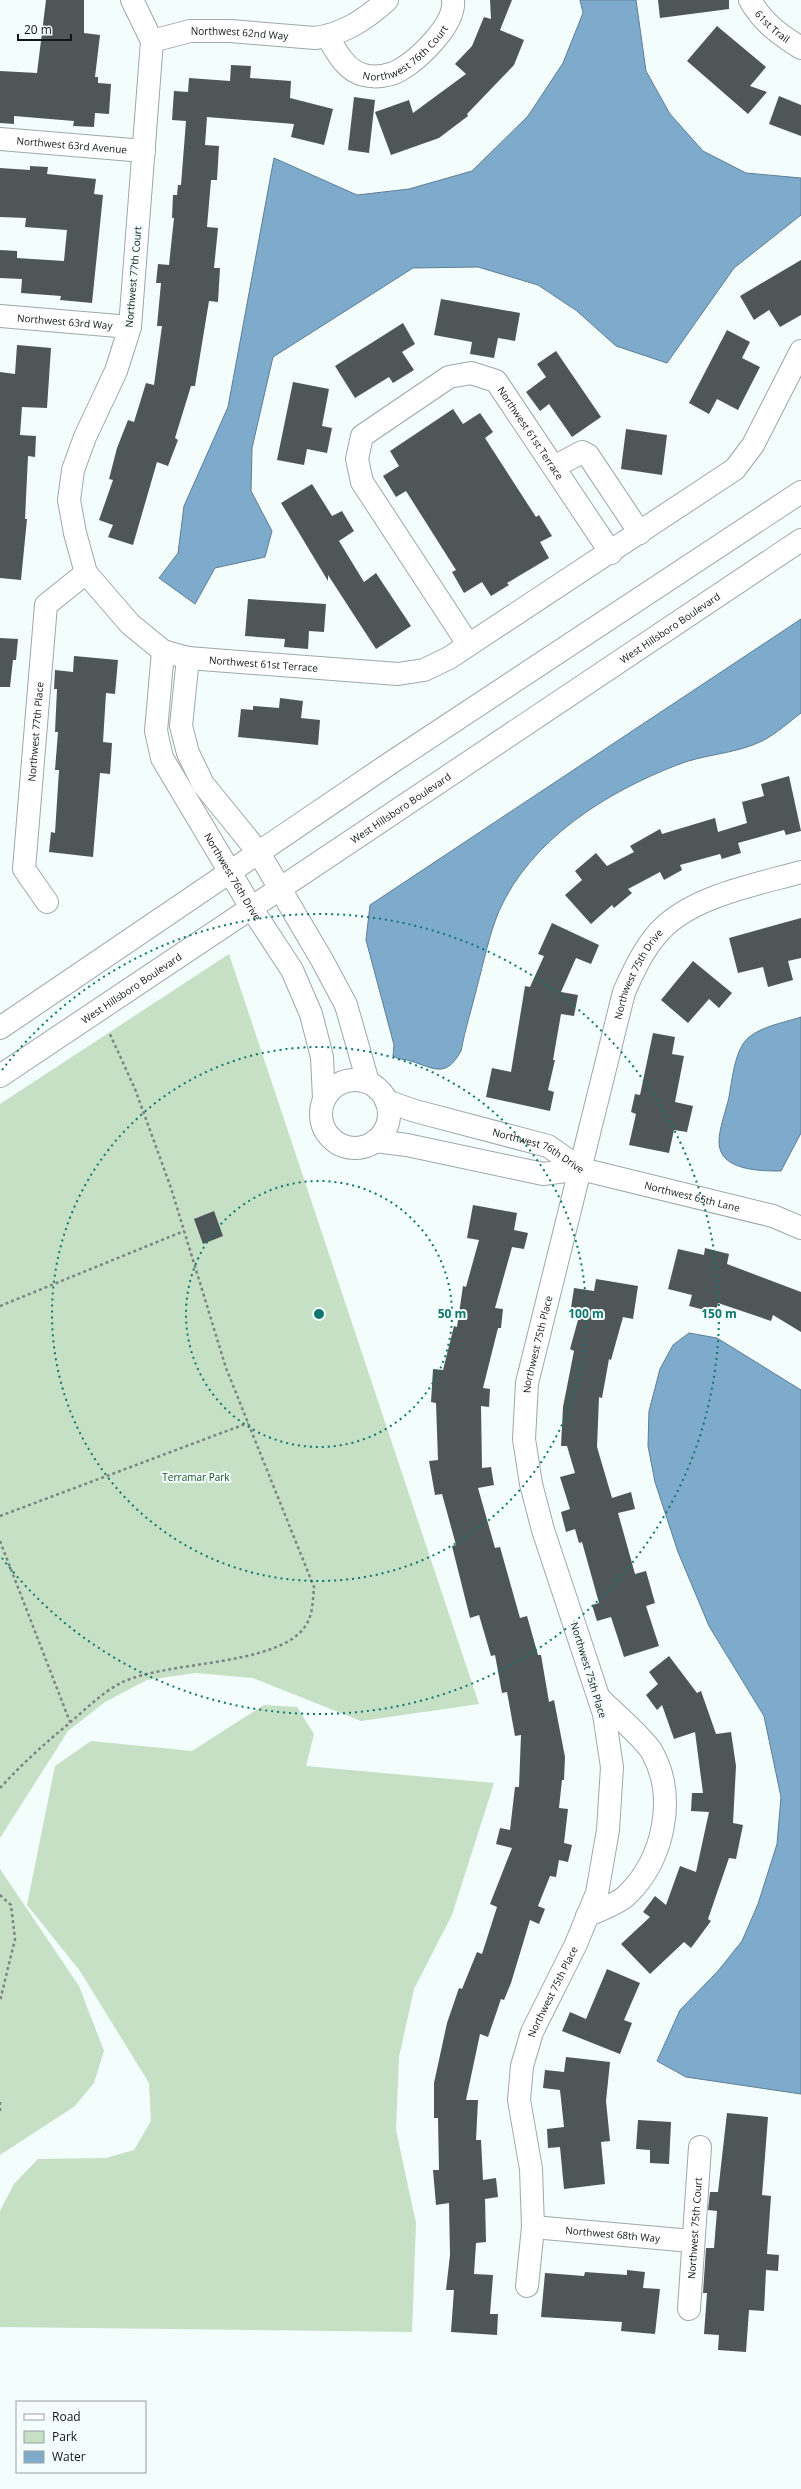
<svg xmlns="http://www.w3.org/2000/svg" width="801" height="2489" viewBox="0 0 801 2489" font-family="'Open Sans',sans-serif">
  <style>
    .green { fill: #c6e0c6 }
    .water { fill: #7eabcc; stroke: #5e7e95 }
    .building { fill: #4e5658 }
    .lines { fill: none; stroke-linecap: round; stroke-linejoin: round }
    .minor-casing { stroke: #9ea8a7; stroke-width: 24 }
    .path { stroke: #7d8484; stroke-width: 2.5; stroke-dasharray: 3 3; stroke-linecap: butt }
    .minor { stroke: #fff; stroke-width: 22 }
    .ring { fill: none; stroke: #0f766e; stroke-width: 2; stroke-dasharray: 2 4 }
    .labels { text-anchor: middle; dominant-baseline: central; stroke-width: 4; stroke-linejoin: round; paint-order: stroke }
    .street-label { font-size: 10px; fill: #131616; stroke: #f2fdfc }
    .park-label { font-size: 10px; fill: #18501f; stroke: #f2fdfc }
    .centre { fill: #0f766e; stroke: #f2fdfc; stroke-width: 2 }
    .ring-label { font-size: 12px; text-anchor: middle; font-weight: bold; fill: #0f766e; stroke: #f2fdfc; stroke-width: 4; stroke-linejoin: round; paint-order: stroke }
  </style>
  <rect width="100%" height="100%" fill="#f2fdfc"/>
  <path class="green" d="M229,954L479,1704L361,1721L253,1678L195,1673L147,1680L105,1702L68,1731L0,1838V1104Z
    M264,1705L297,1707L314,1734L306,1766L494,1783L452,1915L414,1989L399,2057L396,2130L416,2223L412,2332L0,2327V2211L14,2184L38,2159L106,2158L134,2150L151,2121L149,2083L80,1971L27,1905L55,1766L91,1741L192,1751Z
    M0,1869L79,1986L104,2051L94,2083L75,2106L0,2155Z"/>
  <path class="water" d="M580,0H636L646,71L670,114L703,151L746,173L801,178V215L734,268L667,363L616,346L577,311L538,285L478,267L413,268L273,357L252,448L251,491L272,531L265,557L215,568L195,604L159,578L178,553L184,506L228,407L274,158L357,195L409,189L472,171L528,116L563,63L583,13Z
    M801,619V713C789,722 776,734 762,741C736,754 704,754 677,765C607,792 531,839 499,911C489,935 484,961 477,987C472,1008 465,1029 461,1051C446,1078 435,1069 411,1061C405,1059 399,1060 393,1056L394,1045L366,940L370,905Z
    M801,1017V1133L781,1171C761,1171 719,1171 719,1142C719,1128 726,1111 729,1097C732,1080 734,1058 743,1044C754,1027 784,1023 801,1017Z
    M689,1333L717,1338L801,1390V2094L686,2077L657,2061L680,2010L718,1971L742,1941L758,1904L777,1844L781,1797L764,1716L709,1626L678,1552L655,1482L648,1446L649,1411L660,1369L673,1345Z"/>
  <path class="building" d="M46,0H84V33L100,35L95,77H98V83L111,84L109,114L95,113L94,127L73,126L74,121L14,116V124L0,123V71L37,73Z
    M490,0H512L500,30L524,40L514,65L467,114L468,116L439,138L391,155L375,112L409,100L413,113L466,74L455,64L472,46L484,17L491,19Z
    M658,0H729V9L660,18Z
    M717,26L766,67L750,86L767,92L748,114L687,61Z
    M231,65L251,66L250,78L291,81L290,98L333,109L324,145L291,137L294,124L207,117L205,145L219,146L217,180H211L207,227L218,228L214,268H220L218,302L209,301L195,386H191L175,438L178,440L168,466L157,462L133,545L108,537L113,525L99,520L113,480L109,479L117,448L128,420L134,422L146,383L154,385L162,326H157L161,283H156L158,264L169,265L174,218H172L173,195H177L178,185H181L186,121L172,120L174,91L188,92L189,78L230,81Z
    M779,96L801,105V136L769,124Z
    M354,97L375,100L369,153L348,150Z
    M30,166L48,167L47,174L96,179L94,194L103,195L92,303L60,300L61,296L21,293L22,279L0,278V250L17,251V258L64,261L67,230L25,227L26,218L0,217V168L30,170Z
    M801,260V315L780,327L769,310L754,320L740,296Z
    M441,299L520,313L515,341L498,338L494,358L470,354L472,342L434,335Z
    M403,323L415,344L402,352L414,370L393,383L389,377L355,398L335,366Z
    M727,330L750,342L742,358L760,367L738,410L717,399L709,414L689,403Z
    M17,345L51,348L47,408L22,407L20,435L36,436L35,457L28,456L25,519H27L21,580L0,578V372L15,374Z
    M556,351L601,417L572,437L549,404L540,411L526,392L546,377L537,364Z
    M293,382L329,389L322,426L332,428L327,453L307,449L304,465L277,460Z
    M453,409L463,424L480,413L493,432L485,438L536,517L539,515L552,536L540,542L549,558L507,583L509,585L491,596L482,582L464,593L452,572L456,570L406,491L396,497L383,476L399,466L390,451Z
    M626,429L667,435L662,475L621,469Z
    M312,484L332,516L342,511L354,531L339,541L364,582L376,573L411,626L376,649L328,575V581L281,503Z
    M248,599L326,604L324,632L309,631L308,649L284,647L285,639L245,636Z
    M0,638L18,639L16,660H13L10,687H0Z
    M74,656L118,660L115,694L106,693L103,742L112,743L110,774L100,773L93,857L49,852L51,832L55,833L59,770H55L58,732H55L57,689H54L55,670L73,672Z
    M280,698L303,701L301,718L320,720L318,745L238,737L241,709L253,710V706L279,708Z
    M789,776L801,831L786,835L784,830L738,843L741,853L722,859L720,854L680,865L682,870L664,880L660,872L628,889L632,893L614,908L612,905L591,924L565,895L582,880L575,871L596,853L607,866L634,852L630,846L660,829L662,834L715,818L718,832L747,823L742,802L764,796L761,784Z
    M801,918V958L788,961L793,980L768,987L763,967L738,973L729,938Z
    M552,923L599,945L591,964L576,958L561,992L578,995L574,1016L561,1014L553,1060H555L548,1090L554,1092L550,1111L486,1097L492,1068L511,1072L525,986L530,987L544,956L538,954Z
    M693,961L732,993L719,1008L709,999L688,1023L661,1000Z
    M653,1033L675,1037L672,1054L684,1056L675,1102L693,1106L687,1132L674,1130L669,1153L629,1145L636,1114L631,1112L635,1094L640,1095Z
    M473,1205L517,1213L514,1230L528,1233L524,1249L512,1247L495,1308L503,1309L501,1328H498L483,1388L490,1389L489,1407L481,1406L482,1468L491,1467L494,1485L478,1488L495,1548L500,1547L520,1618L527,1616L538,1655H541L549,1702L554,1700L565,1757L564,1780H562L559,1808L568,1809L564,1843L572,1845L568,1862L559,1860L556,1877L550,1876L538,1906L545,1909L539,1924L530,1920L511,1983L504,2000L501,1999L488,2037L480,2034L466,2100H478L476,2140H481L483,2180L496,2178L498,2197L485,2199L486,2242L476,2243L474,2274L493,2275L490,2314H498L497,2335L451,2332L454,2290H446L450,2255L449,2203L436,2205L433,2170H439L438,2118H434V2083L447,2023L459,1988L462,1989L477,1952L482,1954L497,1907L490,1904L512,1848L496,1844L500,1828L510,1830L515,1787H519L521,1735L515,1736L507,1692L502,1693L495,1655L491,1656L479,1615L470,1618L452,1546L456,1545L442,1494L435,1495L429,1461L438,1460L436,1403L431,1402L433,1369L443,1370L454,1326L457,1327L463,1286L466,1287L479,1240L467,1238Z
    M214,1211L223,1236L203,1244L194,1219Z
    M705,1248L729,1254L727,1264L801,1292V1332L773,1315L771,1321L718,1303L716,1313L689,1306L692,1295L668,1289L678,1249L704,1255Z
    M596,1279L638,1286L633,1319L623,1317L611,1360L609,1359L602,1398L599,1397L597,1447L612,1498L631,1492L635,1509L618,1513L635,1574L646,1571L655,1603L646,1606L659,1646L624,1657L611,1617L597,1621L592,1605L599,1603L582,1542L579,1543L575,1529L566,1532L561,1512L570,1509L560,1477L575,1473L567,1446H561L563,1407L574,1351L570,1349L581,1309L571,1308L574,1288L594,1291Z
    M669,1656L697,1693L701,1691L716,1734L731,1732L736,1766L733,1823L743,1825L736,1859L729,1858L708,1919L711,1921L691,1948L684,1942L650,1974L621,1944L650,1917L643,1912L655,1896L666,1905L680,1866L696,1872L709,1812L691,1811L692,1793H703L695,1732L674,1739L662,1705L657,1710L646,1695L658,1684L649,1672Z
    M607,1969L640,1983L624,2020L632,2023L620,2054L562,2031L570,2012L586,2019Z
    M566,2057L610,2062L606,2101L610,2141L601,2142L605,2184L564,2189L560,2147L548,2148L547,2129L564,2127L560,2090L543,2088L545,2070L564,2072Z
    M727,2113L768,2117L762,2195L771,2196L767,2254L779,2255L778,2271L766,2270L764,2311L749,2310L746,2352L718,2350L719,2335L704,2334L707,2293H703L706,2248H714L717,2211L708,2210L710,2192H718Z
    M638,2120L671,2122L669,2164L650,2163V2150L636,2149Z
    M627,2270L645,2272L643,2288L660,2289L655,2334L621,2331L622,2322L541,2317L545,2273L584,2276L585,2272L627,2275Z"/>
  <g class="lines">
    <g class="minor-casing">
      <g id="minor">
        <path d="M132,0L152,41"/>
        <path id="s1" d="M750,0C762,22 780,35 801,48"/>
        <path id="s2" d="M327,36C336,51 346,71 364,75C375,78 390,76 400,70C419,59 456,24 453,0"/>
        <path id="s3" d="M152,41L130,327L116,371L85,437L73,470L69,500L75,533L86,573L130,624L163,651L188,658L398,674L424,670L449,658L735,469L753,445L801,351"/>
        <path id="s4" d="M152,41L190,31H230L315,38C344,34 366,19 387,0"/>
        <path id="s5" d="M0,139L144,151"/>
        <path id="s6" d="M0,316L130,327"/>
        <path d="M554,467L582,452L588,455L640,533"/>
        <path id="s7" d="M468,644L362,482L357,459L362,436L449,377L471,373L496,381L611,553"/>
        <path id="s8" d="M163,651L156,731L162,758L252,909L292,970L311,1014L322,1057L324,1099"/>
        <path d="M188,658L181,726L188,753L203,784L259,853L322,960L346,1005L368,1082"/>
        <path id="s9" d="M47,902L24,869L46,605L86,573"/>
        <path d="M0,1028L392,762L801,492"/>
        <path id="s10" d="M0,1076L801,540"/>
        <circle cx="355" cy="1114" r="34"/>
        <path id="s11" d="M386,1101L415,1111L548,1146L581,1169L773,1216L801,1228"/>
        <path d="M375,1141L407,1145L543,1174L581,1169"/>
        <path d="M587,1916C599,1910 618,1904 627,1895C664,1859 677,1797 652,1752C645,1739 611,1710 599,1698"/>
        <path id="s12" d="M533,2227L692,2241"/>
        <path id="s13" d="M527,2286L533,2227L531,2169L519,2100L522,2066L532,2032L576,1944L597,1893L608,1830L612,1767L604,1714L543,1530L531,1484L524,1439L527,1383L624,992C635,968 646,943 666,925C699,895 758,884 801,872"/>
        <path id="s14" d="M689,2309L700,2147"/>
      </g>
    </g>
    <path class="path" d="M0,1306L184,1231
      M0,1516L248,1423
      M0,1541L70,1722
      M0,1788C21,1765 43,1745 66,1726C84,1711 101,1693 121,1683C166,1660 280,1667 306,1625C313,1615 313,1598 314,1587L226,1368L171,1188L135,1089L109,1032
      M0,1895L11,1905L15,1939L0,2001
      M0,2102V2111"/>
    <use href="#minor" class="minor"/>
  </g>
  <g class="ring">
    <circle cx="319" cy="1314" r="133"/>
    <circle cx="319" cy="1314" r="267"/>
    <path d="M2 1070A400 400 0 1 1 2 1558"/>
  </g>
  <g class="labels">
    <g class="street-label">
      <text stroke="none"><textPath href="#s1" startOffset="35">61st Trail</textPath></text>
      <text stroke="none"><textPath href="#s4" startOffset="89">Northwest 62nd Way</textPath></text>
      <text stroke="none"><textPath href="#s2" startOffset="105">Northwest 76th Court</textPath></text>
      <text stroke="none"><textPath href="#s5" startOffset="72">Northwest 63rd Avenue</textPath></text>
      <text transform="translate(133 277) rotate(-85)">Northwest 77th Court</text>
      <text stroke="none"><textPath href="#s6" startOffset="65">Northwest 63rd Way</textPath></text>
      <text stroke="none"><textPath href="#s7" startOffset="457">Northwest 61st Terrace</textPath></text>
      <text stroke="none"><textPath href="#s10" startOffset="806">West Hillsboro Boulevard</textPath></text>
      <text stroke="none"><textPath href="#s3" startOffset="758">Northwest 61st Terrace</textPath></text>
      <text stroke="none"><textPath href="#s9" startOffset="178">Northwest 77th Place</textPath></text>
      <text stroke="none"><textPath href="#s10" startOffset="482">West Hillsboro Boulevard</textPath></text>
      <text stroke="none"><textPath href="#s8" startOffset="246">Northwest 76th Drive</textPath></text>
      <text stroke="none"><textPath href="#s13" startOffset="1359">Northwest 75th Drive</textPath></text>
      <text stroke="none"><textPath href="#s10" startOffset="158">West Hillsboro Boulevard</textPath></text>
      <text stroke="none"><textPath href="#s11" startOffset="161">Northwest 76th Drive</textPath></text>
      <text stroke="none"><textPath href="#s11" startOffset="323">Northwest 65th Lane</textPath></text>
      <text stroke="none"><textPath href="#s13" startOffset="974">Northwest 75th Place</textPath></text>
      <text transform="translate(589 1670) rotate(73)">Northwest 75th Place</text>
      <text stroke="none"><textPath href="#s13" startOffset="302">Northwest 75th Place</textPath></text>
      <text stroke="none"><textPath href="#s14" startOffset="81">Northwest 75th Court</textPath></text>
      <text stroke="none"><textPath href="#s12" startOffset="80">Northwest 68th Way</textPath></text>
    </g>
    <g class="park-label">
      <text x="196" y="1477">Terramar Park</text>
    </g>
  </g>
  <circle cx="319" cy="1314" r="6" class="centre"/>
  <g class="ring-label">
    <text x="452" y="1318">50 m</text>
    <text x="586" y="1318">100 m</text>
    <text x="719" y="1318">150 m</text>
  </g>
  <rect x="16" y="2401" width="130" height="72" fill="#f2fdfc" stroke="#99a1a0"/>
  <rect x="24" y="2414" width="20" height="6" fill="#ffffff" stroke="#99a1a0"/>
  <text x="52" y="2421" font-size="12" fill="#131616">Road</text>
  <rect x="24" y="2431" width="20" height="12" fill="#c6e0c6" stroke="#99a1a0"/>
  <text x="52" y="2441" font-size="12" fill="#131616">Park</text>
  <rect x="24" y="2451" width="20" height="12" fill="#7eabcc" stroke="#99a1a0"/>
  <text x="52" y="2461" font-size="12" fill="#131616">Water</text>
  <path d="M18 34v6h53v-6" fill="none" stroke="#131616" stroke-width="2"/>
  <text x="24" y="34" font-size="12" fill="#131616" stroke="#f2fdfc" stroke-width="3" paint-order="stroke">20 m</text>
</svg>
